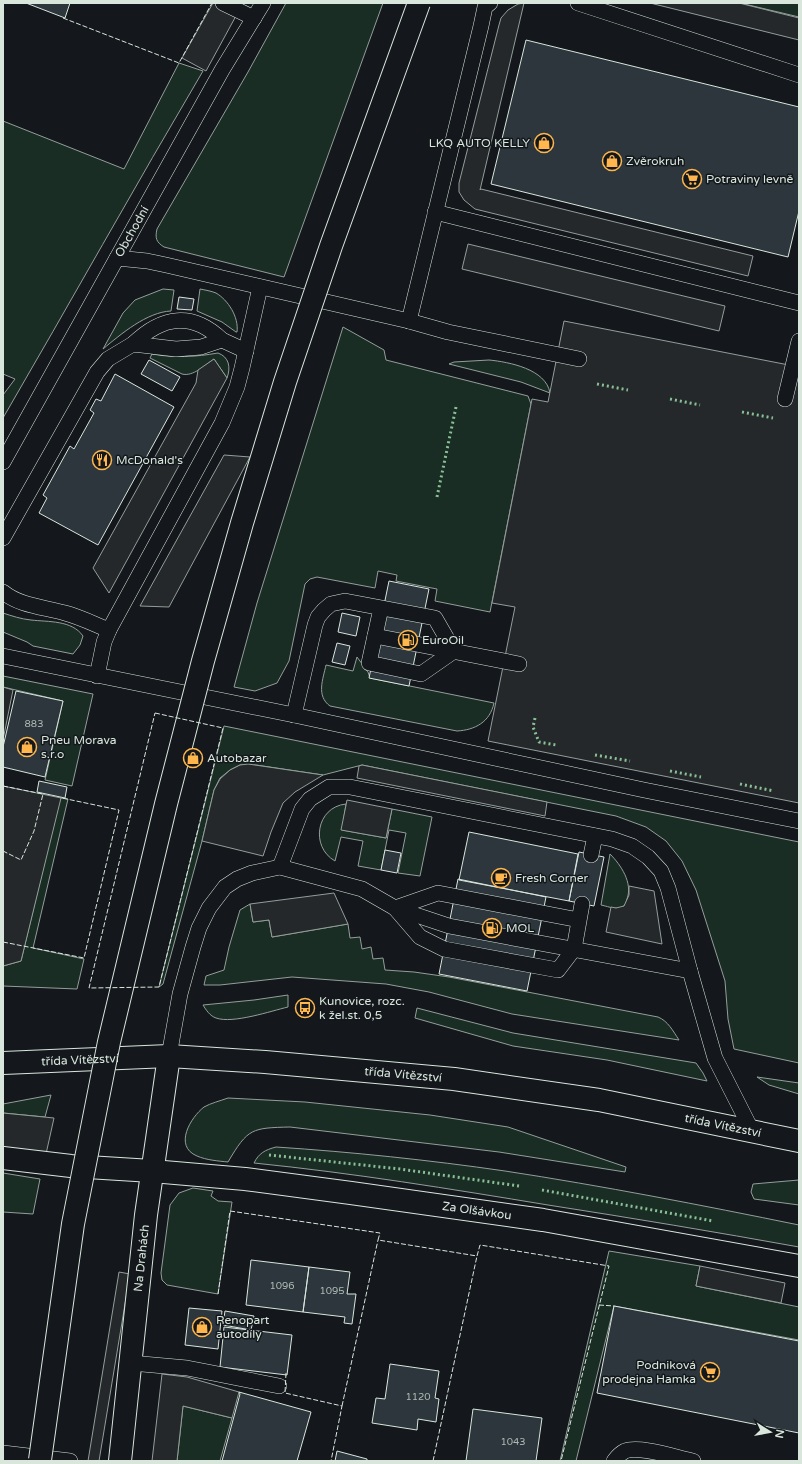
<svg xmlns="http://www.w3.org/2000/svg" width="802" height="1464" viewBox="0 0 802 1464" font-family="'Varela Round',sans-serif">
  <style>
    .green { fill: #1a2d24; stroke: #939e99 }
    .parking { fill: #24282b; stroke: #939e99 }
    .building { fill: #2c363c; stroke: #d8e6dc }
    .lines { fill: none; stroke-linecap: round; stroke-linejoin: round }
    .service-casing { stroke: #d8e6dc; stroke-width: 16 }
    .minor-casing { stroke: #d8e6dc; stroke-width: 24 }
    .primary-casing { stroke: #d8e6dc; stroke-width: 24 }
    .service { stroke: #14181c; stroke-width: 15 }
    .minor { stroke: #14181c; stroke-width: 22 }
    .primary { stroke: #14181c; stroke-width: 22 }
    .primary-bridge-casing { stroke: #d8e6dc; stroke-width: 24; stroke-linecap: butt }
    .primary-bridge { stroke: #14181c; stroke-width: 22 }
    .hedge { stroke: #8ac095; stroke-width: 3; stroke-dasharray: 2 3; stroke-linecap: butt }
    .fence { stroke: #d8e6dc; stroke-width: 1; stroke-dasharray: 5 2; stroke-linecap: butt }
    .labels { text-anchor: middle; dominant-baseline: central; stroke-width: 3; stroke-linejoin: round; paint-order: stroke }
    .number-label { font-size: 10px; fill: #adbab4 }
    .poi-label { font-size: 12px; fill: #d8e6dc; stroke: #14181c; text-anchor: start }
    .street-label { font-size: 12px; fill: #d8e6dc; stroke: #14181c }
  </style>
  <rect width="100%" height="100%" fill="#14181c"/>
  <path class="green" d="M286,3H383L284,277L164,247C156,242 155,238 157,229L248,72Z
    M740,3H799V17Z
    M179,63L203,71C135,186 70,303 3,418V395L15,379L3,374V121L124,169Z
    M163,289L174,290L171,311C147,312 121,334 103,349L123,313L135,300Z
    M200,289C205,290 211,291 216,293C228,300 239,317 237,332H236L222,322L197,311Z
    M343,327L384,350L386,360L528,396L531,404L490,612L435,601L437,589L396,581L397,575L378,571L375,588L317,577L310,579L305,584L289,661L277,683L255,691L234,687L257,603Z
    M218,353C229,357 231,367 227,378L214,359C205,365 193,377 182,374L150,358L152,354C173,358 196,357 218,353Z
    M489,360C509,362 546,369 550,393L521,382L449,364L454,362Z
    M3,613C12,616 21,619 31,620C48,622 72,620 83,636L80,645L73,654L33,646L27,642L3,632Z
    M357,657L368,672L370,678L494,703C490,722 475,730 457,731L330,706C316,696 323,679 326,665L353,671Z
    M3,676L93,694L72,786L45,780L63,701L3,687Z
    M224,726L799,842V1063L734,1049L728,1019L725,981L696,890L682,861L666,841L646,827L616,816L362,765L323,775L256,765H240L230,770L220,778L214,790L202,841L163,984L159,987Z
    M60,798L68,799L33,948L84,959L77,989L3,986V966L21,961Z
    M346,804L342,830L386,838L392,809L432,817L420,876L398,873L406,833L389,830L381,870L358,866L363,841L341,837L335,861C310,847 316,807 346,804Z
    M610,854C621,865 633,883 627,899C626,904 624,907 619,908C614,909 606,906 601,905Z
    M250,904L253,922L269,920L272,937L348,924L350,938L360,937L362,949L371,947L373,959L383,958L385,970L414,972L449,977L658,1017C668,1021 673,1031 679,1040L512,1014L429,992L386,984L292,977L220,985H204L206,976L224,970L229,947L240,910Z
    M288,995V1007C271,1011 233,1024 216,1018C210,1016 206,1010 203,1005L254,1000Z
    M417,1008L513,1033L696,1063L703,1073L707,1081L607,1060L513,1046L415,1018Z
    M757,1077L799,1083V1094L769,1085Z
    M51,1095L45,1117L3,1113V1104Z
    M228,1098L305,1102L430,1115L508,1127L626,1167L625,1172L499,1152L290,1127C252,1128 248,1128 228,1162C218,1161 206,1160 197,1156C173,1146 191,1117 204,1107C211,1103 220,1101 228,1098Z
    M276,1147C352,1152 429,1160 505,1171C603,1186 701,1205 799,1225V1247C716,1232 632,1218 548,1205C451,1189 353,1173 254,1163C259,1153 265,1150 276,1147Z
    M3,1173L40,1179L33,1214L3,1212Z
    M799,1180V1205L754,1199L751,1192L753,1184Z
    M193,1188L213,1191L211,1196L218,1201L232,1202L218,1294L167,1285L162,1280L161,1273L170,1205L179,1193Z
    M609,1251L700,1266L696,1286L799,1307V1340L614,1306L576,1461H560Z
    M183,1406L232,1418L220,1461H177Z"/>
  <path class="parking" d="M213,3H243L206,71L182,58Z
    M524,3L480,190L481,189L753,256L748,276L475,209L464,200L459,192V183L499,25L501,18L508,10L518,4Z
    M650,3H739L799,18V40Z
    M468,244L725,306L719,331L462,269Z
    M564,321L799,367V803L488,741L515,607L492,603L532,399L548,402Z
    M214,359L227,378L109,593L93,568L196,383L198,370Z
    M224,455L250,457L169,607L140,606Z
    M3,687L13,690L3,740Z
    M248,764L323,775L295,792L283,803L271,832L263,856L202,841L214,790L220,779L230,770L240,765Z
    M362,765L547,802L545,816L357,778L359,766Z
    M3,786L61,798L21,961L3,966Z
    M347,800L392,809L386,838L341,830Z
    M629,886L654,891L662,944L606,932L611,907L616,908L624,906L629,895Z
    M334,893L348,924L272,937L269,920L253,922L250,904Z
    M3,1113L54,1118L46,1154L3,1147Z
    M700,1266L785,1283L781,1303L696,1286Z
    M119,1272L130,1274L99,1461H88Z
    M162,1374L187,1377L239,1392L232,1418L183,1406L177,1461H152Z"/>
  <path class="building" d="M26,3H70L65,18Z
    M526,40L799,107V211L788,257L491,184Z
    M179,297L194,299L192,310L177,309Z
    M149,360L180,377L172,391L141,374Z
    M115,374L174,407L98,545L39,513L47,498L43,495L70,446L74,449L94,413L90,410L96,399L101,401Z
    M389,581L429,589L409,686L369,678Z
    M342,613L360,617L356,636L338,632Z
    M337,643L350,646L345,665L332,662Z
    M16,691L63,701L45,777L3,767V747Z
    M39,781L67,787L65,798L37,792Z
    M469,832L578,854L569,901L459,880Z
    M385,850L401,853L397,873L381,870Z
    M579,852L604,857L594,906L569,901Z
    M458,879L546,897L527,991L439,974Z
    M251,1260L309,1267L303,1312L246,1305Z
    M309,1267L350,1272L347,1294H356L352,1324L344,1323L345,1317L303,1312Z
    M614,1306L799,1341V1433L597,1393Z
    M189,1308L222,1311L218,1349L185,1345Z
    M225,1311L254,1316L251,1330L223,1325Z
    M224,1327L292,1335L287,1375L220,1367Z
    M390,1364L439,1371L435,1398L439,1399L436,1422L418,1419L417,1430L372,1423L376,1398L385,1399Z
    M239,1392L311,1412L297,1461H222L240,1394Z
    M473,1409L542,1418L536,1461H466Z
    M337,1451L367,1459V1461H335Z"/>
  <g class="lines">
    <g class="service-casing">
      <g id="service">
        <path d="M223,3L254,18"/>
        <path d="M578,3L799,75"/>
        <path d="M435,212L799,303"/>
        <path d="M117,258L147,261L166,265L409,321L448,332L579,359"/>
        <path d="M409,321L481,26L485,7L490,3"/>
        <path d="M133,344C162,316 192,311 222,340"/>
        <path d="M785,399L799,341"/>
        <path id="s1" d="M3,462L222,70L263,3"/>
        <path d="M3,538L97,372L108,359L133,344L176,349L201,347L222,340L246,351"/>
        <path d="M3,592C20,606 44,607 65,613C80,617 94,624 109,630"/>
        <path d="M375,636L519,664"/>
        <path d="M3,656L294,715L644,790L799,821"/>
        <path d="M97,676L104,642L109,630L222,423L237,387L242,368L260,287"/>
        <path d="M294,715L315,625L318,617L324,610L331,604L345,601L435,618L454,651L421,674L369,663L381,608"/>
        <path d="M591,855L595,836"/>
        <path d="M280,867L302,809L310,799L329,787H350L612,839L632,846L648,857L661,871L668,888L690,971"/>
        <path d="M579,920L438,893L395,908L420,937L444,949L558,970L574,949L582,904"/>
        <path d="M169,1056L180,994L193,947L199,928L209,908L225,887L237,879L252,873L280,867L362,889L395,908L449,926L690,971L715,1058L752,1131"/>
        <path d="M131,1363L187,1368L279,1386"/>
        <path d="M3,1453L70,1461"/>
        <path d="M614,1461C617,1457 621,1453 625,1451C639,1445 678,1458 693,1461"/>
      </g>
    </g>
    <g class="minor-casing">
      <g id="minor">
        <path id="s2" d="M3,1158L71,1166L152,1171L245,1179L351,1193L543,1220L799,1266"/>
        <path id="s3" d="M120,1461L146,1215L169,1056"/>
      </g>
    </g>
    <g class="primary-casing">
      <g id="primary">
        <path id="s4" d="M3,1063L169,1056L265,1062L454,1079L599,1100L799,1141"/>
      </g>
    </g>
    <use href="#service" class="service"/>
    <use href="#minor" class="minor"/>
    <use href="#primary" class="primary"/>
    <g class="primary-bridge-casing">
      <path id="primary-bridge" d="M40,1460L73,1224L109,1042L166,804L203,661L242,523L285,382L331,246L419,3"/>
    </g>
    <use href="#primary-bridge" class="primary-bridge"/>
    <path class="hedge" d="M597,384L628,390
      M670,399L700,405
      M742,412L773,418
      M437,497L456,407
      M535,718L533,727L539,742L556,745
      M595,755L630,761
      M670,771L701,777
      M740,784L774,791
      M269,1155L400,1169L519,1186
      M542,1190L713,1221"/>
    <path class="fence" d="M63,18L179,63L212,3
      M155,713L223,728L159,987L89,988Z
      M3,786L43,794L34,831L21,860L3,851
      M3,942L84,958L119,810L62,798
      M218,1294L230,1211L380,1233L378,1240L477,1256L480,1245L609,1266L561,1461
      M599,1305L614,1306
      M286,1373L285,1393L342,1406L331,1461
      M342,1406L378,1240
      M433,1461L477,1256"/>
  </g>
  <defs>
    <g id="shop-ring" transform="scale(1)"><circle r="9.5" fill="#14181c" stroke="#ffb74d" stroke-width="1.5"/><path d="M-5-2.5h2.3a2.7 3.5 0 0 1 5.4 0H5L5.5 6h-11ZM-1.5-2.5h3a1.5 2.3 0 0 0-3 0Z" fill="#ffb74d"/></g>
    <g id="supermarket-ring" transform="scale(1)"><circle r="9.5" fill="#14181c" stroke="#ffb74d" stroke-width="1.5"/><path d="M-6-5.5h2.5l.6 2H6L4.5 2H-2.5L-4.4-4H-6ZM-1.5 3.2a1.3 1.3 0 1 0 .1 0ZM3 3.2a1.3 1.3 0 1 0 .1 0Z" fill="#ffb74d"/></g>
    <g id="restaurant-ring" transform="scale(1)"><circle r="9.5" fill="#14181c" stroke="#ffb74d" stroke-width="1.5"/><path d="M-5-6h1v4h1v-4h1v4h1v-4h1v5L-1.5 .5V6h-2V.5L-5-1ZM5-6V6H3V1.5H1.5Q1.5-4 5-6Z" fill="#ffb74d"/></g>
    <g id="fuel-ring" transform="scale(1)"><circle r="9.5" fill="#14181c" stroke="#ffb74d" stroke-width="1.5"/><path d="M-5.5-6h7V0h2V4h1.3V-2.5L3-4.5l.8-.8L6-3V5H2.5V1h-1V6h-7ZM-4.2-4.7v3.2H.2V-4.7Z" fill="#ffb74d"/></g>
    <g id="cafe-ring" transform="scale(1)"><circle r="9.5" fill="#14181c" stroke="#ffb74d" stroke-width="1.5"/><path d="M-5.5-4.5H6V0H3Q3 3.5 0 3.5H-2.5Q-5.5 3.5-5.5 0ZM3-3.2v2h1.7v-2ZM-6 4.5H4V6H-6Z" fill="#ffb74d"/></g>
    <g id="bus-ring" transform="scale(1)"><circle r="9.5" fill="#14181c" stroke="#ffb74d" stroke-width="1.5"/><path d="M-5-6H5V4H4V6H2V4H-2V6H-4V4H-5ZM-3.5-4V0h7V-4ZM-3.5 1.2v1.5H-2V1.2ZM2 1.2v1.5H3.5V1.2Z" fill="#ffb74d"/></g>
  </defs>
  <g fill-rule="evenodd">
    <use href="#shop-ring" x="544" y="143"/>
    <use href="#shop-ring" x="612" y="161"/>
    <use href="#supermarket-ring" x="692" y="179"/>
    <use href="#restaurant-ring" x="102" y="460"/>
    <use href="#fuel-ring" x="408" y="640"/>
    <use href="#shop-ring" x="27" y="747"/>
    <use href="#shop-ring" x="193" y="758"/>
    <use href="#cafe-ring" x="501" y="878"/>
    <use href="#fuel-ring" x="492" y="928"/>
    <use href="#bus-ring" x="305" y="1008"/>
    <use href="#shop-ring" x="202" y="1327"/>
    <use href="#supermarket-ring" x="710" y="1372"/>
  </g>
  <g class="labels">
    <g class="number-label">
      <text x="34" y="724">883</text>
      <text x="282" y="1286">1096</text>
      <text x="332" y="1291">1095</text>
      <text x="418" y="1397">1120</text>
      <text x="513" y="1442">1043</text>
    </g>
    <g class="poi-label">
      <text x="530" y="143" text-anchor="end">LKQ AUTO KELLY</text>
      <text x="626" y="161">Zvěrokruh</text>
      <text x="706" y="179">Potraviny levně</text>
      <text x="116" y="460">McDonald's</text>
      <text x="422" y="640">EuroOil</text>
      <text x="41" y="740">Pneu Morava<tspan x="41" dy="14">s.r.o</tspan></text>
      <text x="207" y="758">Autobazar</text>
      <text x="515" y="878">Fresh Corner</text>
      <text x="506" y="928">MOL</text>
      <text x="319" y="1001">Kunovice, rozc.<tspan x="319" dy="14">k žel.st. 0,5</tspan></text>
      <text x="216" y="1320">Renopart<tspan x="216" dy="14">autodíly</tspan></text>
      <text x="696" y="1365" text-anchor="end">Podniková<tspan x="696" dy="14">prodejna Hamka</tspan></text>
    </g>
    <g class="street-label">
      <text stroke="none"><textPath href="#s1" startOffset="264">Obchodní</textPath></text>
      <text stroke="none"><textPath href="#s4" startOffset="77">třída Vítězství</textPath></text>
      <text stroke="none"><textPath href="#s4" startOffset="401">třída Vítězství</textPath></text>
      <text stroke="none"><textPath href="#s4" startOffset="725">třída Vítězství</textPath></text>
      <text stroke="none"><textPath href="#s2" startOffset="477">Za Olšávkou</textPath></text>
      <text stroke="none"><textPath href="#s3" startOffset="204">Na Drahách</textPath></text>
    </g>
  </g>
  <rect width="802" height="1464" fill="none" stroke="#d8e6dc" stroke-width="8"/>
  <g transform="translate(770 1432) rotate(101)" stroke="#14181c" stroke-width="3" paint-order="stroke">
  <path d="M0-3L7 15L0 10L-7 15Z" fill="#d8e6dc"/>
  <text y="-6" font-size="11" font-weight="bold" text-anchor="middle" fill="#d8e6dc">N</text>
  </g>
</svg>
